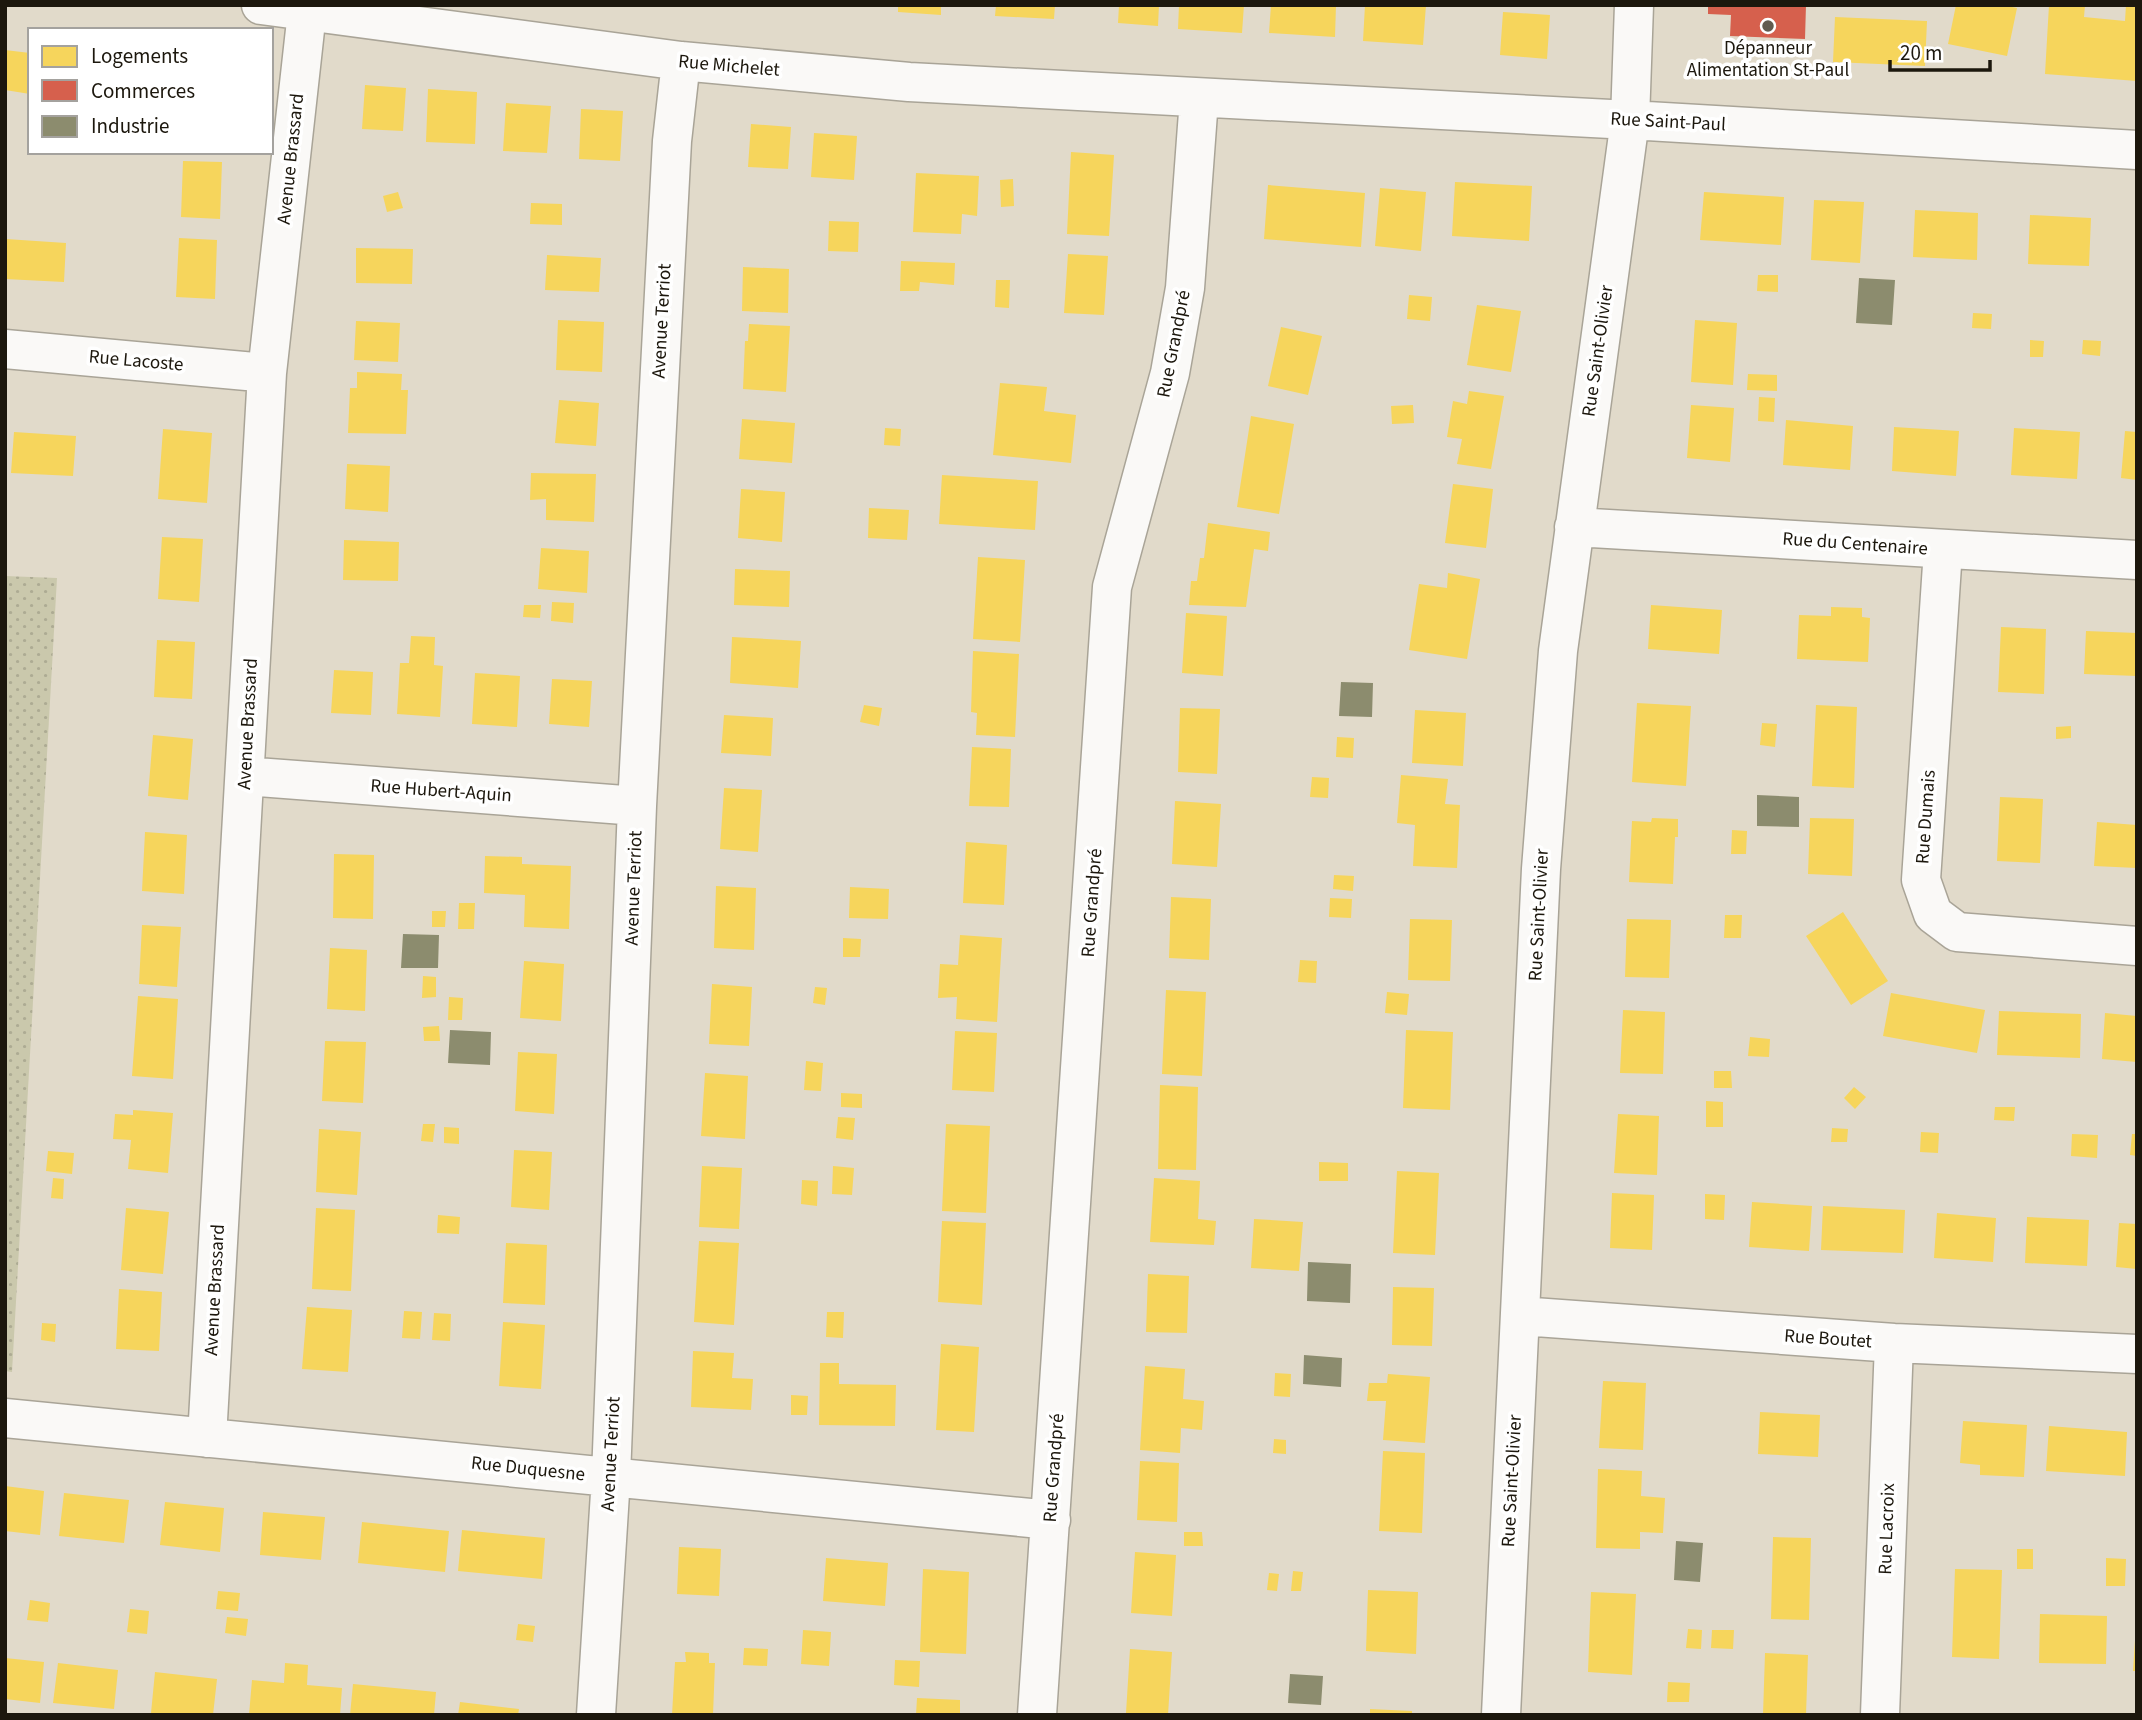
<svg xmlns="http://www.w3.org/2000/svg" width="2142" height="1720" viewBox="0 0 2142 1720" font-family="'Source Sans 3',sans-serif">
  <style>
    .grass { fill: url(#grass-dots) }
    .homes { fill: #f6d55c }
    .shops { fill: #d6604d }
    .industry { fill: #8c8c6e }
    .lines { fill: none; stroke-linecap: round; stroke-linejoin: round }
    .minor-casing { stroke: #a9a497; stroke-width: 41 }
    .minor { stroke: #faf9f7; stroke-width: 38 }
    .poi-dot { fill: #615b4f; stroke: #fff; stroke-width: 2.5 }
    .labels { text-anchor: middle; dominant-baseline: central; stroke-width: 7; stroke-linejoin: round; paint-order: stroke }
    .poi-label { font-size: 19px; fill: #1c170d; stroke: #fff }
    .street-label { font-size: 19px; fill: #1c170d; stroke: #fff }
  </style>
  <defs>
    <pattern id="grass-dots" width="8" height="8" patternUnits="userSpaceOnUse" patternTransform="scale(1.75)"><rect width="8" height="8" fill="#cac8ac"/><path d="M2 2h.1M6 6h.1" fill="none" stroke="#adab93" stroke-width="1.8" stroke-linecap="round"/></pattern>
  </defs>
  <rect width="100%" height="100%" fill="#e1daca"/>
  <path class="grass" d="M5,576L57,578L12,1372L5,1371Z"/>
  <path class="homes" d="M898,5H941V15L898,12Z
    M996,5H1055L1054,19L995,16Z
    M1119,5H1159L1158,26L1118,23Z
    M1179,5H1244L1242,33L1178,29Z
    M1271,5H1336L1335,37L1269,33Z
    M1365,5H1426L1423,45L1363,41Z
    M1956,5H2003L2017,8L2007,56L1948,44Z
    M2049,5H2085L2084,17L2125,21L2126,5H2137V81L2045,74Z
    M1503,12L1550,15L1547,59L1500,55Z
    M1835,17L1927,21L1925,66L1833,62Z
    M5,50L30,53V94L5,90Z
    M365,85L406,88L403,131L362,129Z
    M428,89L477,92L475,144L426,142Z
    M506,103L551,106L547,153L503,151Z
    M581,109L623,111L620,161L579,159Z
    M751,124L791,127L788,169L748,167Z
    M814,133L857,136L854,180L811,177Z
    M1071,152L1114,155L1109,236L1067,234Z
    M183,161L222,162L220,219L181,217Z
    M916,173L979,176L977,216L962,214L961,234L913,232Z
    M1013,179L1014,206L1001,207L1000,180Z
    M1455,182L1532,186L1529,241L1452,236Z
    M1268,185L1365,193L1361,247L1264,239Z
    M1380,188L1426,192L1421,251L1375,246Z
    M398,192L403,208L387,212L383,196Z
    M1704,192L1784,197L1781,245L1700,240Z
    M1814,200L1864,202L1860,263L1811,260Z
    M531,203L562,204V225L530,224Z
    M1915,210L1978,213L1977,260L1913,257Z
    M2030,215L2091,218L2089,266L2028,264Z
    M829,221L859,222L858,252L828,251Z
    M179,238L217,240L215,299L176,297Z
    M6,239L66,243L64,282L5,279Z
    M356,248L413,249L412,284L356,283Z
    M1068,254L1108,256L1104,315L1064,313Z
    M547,255L601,258L599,292L545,290Z
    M901,261L955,263L954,285L920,282L919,291H900Z
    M743,267L789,269L788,313L742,311Z
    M1758,275H1778V292L1757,291Z
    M996,280H1010L1009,308L995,307Z
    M1409,295L1432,297L1430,321L1407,319Z
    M1477,305L1521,311L1511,372L1467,365Z
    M1973,313L1992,314L1991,329L1972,328Z
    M558,320L604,322L602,372L556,370Z
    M1695,320L1737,323L1733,385L1691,382Z
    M356,321L400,323L398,362L354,360Z
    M749,324L790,326L786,392L743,389L745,341H748Z
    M1281,327L1322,336L1308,395L1268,386Z
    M2030,340L2044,341L2043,357H2030Z
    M2083,340L2101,341L2100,356L2082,354Z
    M357,372L402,374L401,390H408L406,434L348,433L350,388H357Z
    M1748,374L1777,375V391L1747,390Z
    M1000,383L1047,387L1044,411L1076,415L1071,463L993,455Z
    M1469,391L1504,396L1491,469L1457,464L1462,439L1447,437L1453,401L1467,404Z
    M1759,397L1775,398L1774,422L1758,421Z
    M559,400L599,403L596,446L555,443Z
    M1413,405L1414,423L1392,424L1391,406Z
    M1691,405L1734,408L1730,462L1687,458Z
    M1251,416L1294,424L1279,514L1237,507Z
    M742,419L795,423L792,463L739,459Z
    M1786,420L1853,426L1850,470L1783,465Z
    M1894,427L1959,431L1956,476L1892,471Z
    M885,428L901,429L900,446L884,445Z
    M2014,428L2080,432L2077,479L2011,475Z
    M163,429L212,433L207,503L158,499Z
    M2125,431L2137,432V480L2121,478Z
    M14,432L76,436L73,476L11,473Z
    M347,464L390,466L388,512L345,509Z
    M531,473L596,474L594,522L546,520V499L530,500Z
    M942,475L1038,481L1035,530L939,524Z
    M1453,484L1493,489L1486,548L1445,543Z
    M741,489L785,492L782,542L738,538Z
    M869,508L909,510L907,540L868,538Z
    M1208,523L1270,532L1268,551L1254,549L1246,607L1189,605L1191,581H1197L1200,558H1204Z
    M162,537L203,539L199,602L158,599Z
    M344,540L399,542L398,581L343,580Z
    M541,548L589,551L587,593L538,589Z
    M978,557L1025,560L1020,642L973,639Z
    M735,569L790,571L789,607L734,605Z
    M1448,573L1480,579L1467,659L1409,650L1419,584L1447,588Z
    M552,602L574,603L573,623L551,621Z
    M524,605H541L540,618L523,617Z
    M1651,605L1722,610L1719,654L1648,649Z
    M1831,607L1862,608V617L1870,618L1868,662L1797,659L1799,615L1831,616Z
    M1186,613L1227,616L1223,676L1182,673Z
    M2001,627L2046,629L2044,694L1998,692Z
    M2086,631L2137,633V676L2084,674Z
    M411,636L435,637L434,665L443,666L440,717L397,714L400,663H409Z
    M732,637L801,641L798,688L730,683Z
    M157,640L195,642L192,699L154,697Z
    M973,651L1019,654L1015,737L976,735L977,713L971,712Z
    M334,670L373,672L371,715L331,713Z
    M475,673L520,676L517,727L472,724Z
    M552,679L592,681L589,727L549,724Z
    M1637,703L1691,706L1686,786L1632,782Z
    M864,705L882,708L879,726L860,722Z
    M1816,705L1857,707L1854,788L1812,786Z
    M1180,708L1220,709L1217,774L1178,772Z
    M1415,710L1466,713L1463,766L1412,763Z
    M724,715L773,718L771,756L721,753Z
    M1762,723L1777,724L1775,747L1760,745Z
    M2071,726V738L2056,739V727Z
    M153,735L193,739L188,800L148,796Z
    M1337,737L1354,738L1353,758L1336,757Z
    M972,747L1011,749L1009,807L969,806Z
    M1401,775L1448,779L1445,804L1460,805L1457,868L1413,866L1415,825L1397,823Z
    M1312,777L1329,778L1328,798L1310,797Z
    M724,788L762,790L758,852L720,849Z
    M2000,797L2043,799L2040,863L1997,861Z
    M1175,801L1221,804L1217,867L1172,864Z
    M1652,818L1678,819V837H1675L1673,884L1629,882L1632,821L1651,822Z
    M1810,818L1854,819L1852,876L1808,874Z
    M2097,822L2137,825V868L2094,866Z
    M1732,830L1747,831L1746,854H1731Z
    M145,832L187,835L184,894L142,891Z
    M966,842L1007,845L1004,905L963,903Z
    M334,854L374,855L373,919L333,918Z
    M485,856L522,857V864L571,866L569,929L524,927L525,895L484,893Z
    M1334,875L1354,876L1353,891L1333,889Z
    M716,886L756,888L754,950L714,948Z
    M850,887L889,889L888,919L849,918Z
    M1171,897L1211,899L1209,960L1169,958Z
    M1330,898L1352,899L1351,918L1329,917Z
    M459,903H475L474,929H458Z
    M432,911H446L445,927H432Z
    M1843,912L1888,981L1851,1005L1806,936Z
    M1725,915H1742L1741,938H1724Z
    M1410,919L1452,920L1450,981L1408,980Z
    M1627,919L1671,920L1669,978L1625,977Z
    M142,925L181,927L177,987L139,984Z
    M960,935L1002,938L997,1022L956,1019L957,997L938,998L940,964L958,965Z
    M843,938L861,939L860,957H843Z
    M330,948L367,950L365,1011L327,1009Z
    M1300,960L1317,961L1316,983L1298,982Z
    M524,961L564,964L561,1021L520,1018Z
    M423,976L436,977V997L422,998Z
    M712,984L752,987L749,1046L709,1044Z
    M815,987L827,988L825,1005L813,1003Z
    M1166,990L1206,992L1202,1076L1162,1074Z
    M1387,992L1409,994L1407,1015L1385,1013Z
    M1891,993L1985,1010L1977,1053L1883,1036Z
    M138,996L178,999L173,1079L132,1076Z
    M449,997L463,998L462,1020H448Z
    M1623,1010L1665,1012L1663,1074L1620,1073Z
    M1999,1011L2081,1014L2080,1058L1997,1055Z
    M2105,1013L2137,1016V1062L2102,1059Z
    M439,1026L440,1041H424L423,1027Z
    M1406,1030L1453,1032L1450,1110L1403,1108Z
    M955,1031L997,1033L994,1092L952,1090Z
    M1750,1037L1770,1039L1769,1057L1748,1056Z
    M325,1041L366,1042L363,1103L322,1101Z
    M518,1052L557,1054L554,1114L515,1111Z
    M806,1061L823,1063L821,1091L804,1090Z
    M1714,1071H1731L1732,1088H1714Z
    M705,1073L748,1076L745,1139L701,1136Z
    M1160,1085L1198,1087L1196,1170L1158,1169Z
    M1854,1087L1866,1097L1855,1109L1844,1098Z
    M841,1093L862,1094V1108L841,1107Z
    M1706,1101L1723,1102V1127H1706Z
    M1995,1107H2015L2014,1121L1994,1120Z
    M133,1110L173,1113L168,1173L128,1169L131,1140L113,1139L115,1114L133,1115Z
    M1618,1114L1659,1116L1657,1175L1614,1173Z
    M838,1117L855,1118L853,1140L836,1138Z
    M423,1124H435L433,1142L421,1141Z
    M946,1124L990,1126L986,1213L942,1211Z
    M444,1127L459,1128V1144L444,1143Z
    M1832,1128L1848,1129L1847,1142H1831Z
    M319,1129L361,1132L357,1195L316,1192Z
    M1921,1132L1939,1133L1938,1153L1920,1152Z
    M2072,1134L2098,1135L2097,1158L2071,1156Z
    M2132,1134H2137V1156L2130,1155Z
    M514,1150L552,1152L549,1210L511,1207Z
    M48,1151L74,1153L72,1174L46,1171Z
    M1319,1162L1348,1163V1181H1319Z
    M702,1166L742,1168L739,1229L699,1227Z
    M833,1166L854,1168L852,1195L832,1194Z
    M1397,1171L1439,1173L1435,1255L1393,1253Z
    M53,1178L64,1179L63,1199L51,1198Z
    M1154,1178L1200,1181L1198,1219L1216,1221L1214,1245L1150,1242Z
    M802,1180L818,1181L817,1206L801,1204Z
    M1612,1193L1654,1195L1652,1250L1610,1248Z
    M1705,1194L1725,1195L1724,1220L1705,1219Z
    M1752,1202L1812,1206L1809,1251L1749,1247Z
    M1823,1206L1905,1210L1903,1253L1821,1250Z
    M126,1208L169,1212L163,1274L121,1270Z
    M316,1208L355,1210L351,1291L312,1289Z
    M1937,1213L1996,1218L1993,1262L1934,1258Z
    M438,1215L460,1217L459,1234L437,1233Z
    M2027,1217L2089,1220L2087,1266L2025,1263Z
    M1254,1219L1303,1222L1299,1271L1251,1268Z
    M942,1221L986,1223L982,1305L938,1302Z
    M2119,1223L2137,1224V1269L2116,1267Z
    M699,1241L739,1243L734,1325L694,1322Z
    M506,1243L547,1245L545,1305L503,1303Z
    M1148,1274L1189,1276L1187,1333L1146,1332Z
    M1393,1287L1434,1288L1432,1346L1392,1345Z
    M119,1289L162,1292L159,1351L116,1349Z
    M307,1307L352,1310L348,1372L302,1369Z
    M404,1311L422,1312L420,1339L402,1338Z
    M827,1312H844L843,1338L826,1337Z
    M434,1313L451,1314L450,1341L432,1340Z
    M503,1322L545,1325L541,1389L499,1386Z
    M42,1323L56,1324L55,1342L41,1340Z
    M941,1344L979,1347L974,1432L936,1430Z
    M693,1351L734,1353L732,1378L753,1379L751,1410L691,1407Z
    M820,1363H839V1384L896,1385L895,1426L819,1425Z
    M1145,1366L1185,1369L1183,1399L1204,1401L1202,1430L1181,1428L1180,1453L1140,1450Z
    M1275,1373L1291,1374L1290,1397L1274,1396Z
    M1388,1374L1430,1377L1425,1443L1383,1440L1386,1401H1367L1369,1383H1387Z
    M1603,1381L1646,1383L1643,1450L1599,1448Z
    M791,1395L808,1396L807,1415H791Z
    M1760,1412L1820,1415L1818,1457L1758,1454Z
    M1963,1421L2027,1425L2024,1477L1980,1475V1465L1960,1463Z
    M2049,1426L2127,1432L2125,1476L2046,1471Z
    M1274,1439L1286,1440V1454L1273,1453Z
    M1383,1451L1425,1453L1422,1533L1379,1531Z
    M1140,1461L1179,1463L1177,1522L1137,1520Z
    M1598,1469L1642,1471L1641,1496L1665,1498L1663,1533L1640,1532V1549L1596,1548Z
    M5,1486L44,1491L40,1535L5,1531Z
    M64,1493L129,1500L124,1543L59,1536Z
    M165,1502L224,1508L220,1552L160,1545Z
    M263,1512L325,1517L321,1560L260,1555Z
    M362,1522L449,1531L445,1572L358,1563Z
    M462,1530L545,1538L542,1579L458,1571Z
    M1184,1532H1202L1203,1546H1184Z
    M1773,1537L1811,1538L1809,1620L1771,1619Z
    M679,1547L721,1549L719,1596L677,1594Z
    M2017,1549H2033V1569H2017Z
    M1135,1552L1176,1555L1172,1616L1131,1613Z
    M826,1558L888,1563L885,1606L823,1601Z
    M2106,1558L2126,1559L2125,1586H2106Z
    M923,1569L969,1572L966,1654L920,1652Z
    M1955,1569L2002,1570L1999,1659L1952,1657Z
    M1293,1571L1303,1572L1301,1591H1291Z
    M1269,1573L1279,1574L1277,1591L1267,1590Z
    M1368,1590L1418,1592L1416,1654L1366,1651Z
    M218,1591L240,1593L238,1611L216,1609Z
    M1591,1592L1636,1594L1632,1675L1588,1672Z
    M30,1600L50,1603L48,1622L27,1620Z
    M130,1609L149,1611L147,1634L127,1632Z
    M2040,1614L2107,1616L2106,1664L2039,1663Z
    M227,1617L248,1619L246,1636L225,1633Z
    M518,1624L535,1626L533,1642L516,1640Z
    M1688,1629L1702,1630L1701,1649L1686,1648Z
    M803,1630L831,1632L829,1666L801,1664Z
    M1712,1630H1734L1733,1649L1711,1648Z
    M2135,1640H2137V1671H2133Z
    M744,1648L768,1649L767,1666L743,1665Z
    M1130,1649L1172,1652L1168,1715L1126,1713Z
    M685,1652L709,1653V1663H715L713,1715H672L675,1662H686Z
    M1765,1653L1808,1655L1806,1715H1763Z
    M5,1658L44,1662L40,1703L5,1699Z
    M895,1660L920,1661L919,1687L894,1685Z
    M58,1663L118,1670L114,1709L53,1703Z
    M285,1663L308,1665L307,1685L342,1688L340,1715H249L252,1680L284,1683Z
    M155,1672L217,1679L213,1715L151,1713Z
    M1668,1682L1690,1683L1689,1702H1667Z
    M353,1684L436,1692L434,1715H350Z
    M917,1698L960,1700V1715H916Z
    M460,1702L519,1709L518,1715H458Z
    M1370,1709L1412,1711V1715H1370Z"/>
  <path class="shops" d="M1708,5H1806L1805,39L1730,36L1731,15L1708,14Z"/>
  <path class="industry" d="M1859,278L1895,280L1892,325L1856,323Z
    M1341,682L1373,683L1372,717L1339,716Z
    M1757,795L1799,797V827L1757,826Z
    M403,934L439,935L438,968H401Z
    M450,1030L491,1032L490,1065L448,1063Z
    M1308,1262L1351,1264L1350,1303L1307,1301Z
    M1304,1355L1342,1358L1341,1387L1303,1384Z
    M1676,1541L1703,1543L1700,1582L1674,1580Z
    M1290,1674L1323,1676L1321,1705L1288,1703Z"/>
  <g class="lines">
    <g class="minor-casing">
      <path id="minor" d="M261,5L681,61L909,82L1630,120L2137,150
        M5,349L267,373
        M1574,527L2137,560
        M1943,550L1921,880L1933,914L1957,932L2137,946
        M245,776L637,806
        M1521,1316L1894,1343L2137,1354
        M5,1418L1051,1520
        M207,1438L267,373L307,12
        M596,1715L611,1477L637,806L672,141L681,61
        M1037,1715L1112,587L1170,373L1185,288L1199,99
        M1501,1715L1541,869L1558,651L1630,120L1634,5
        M1880,1715L1894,1343"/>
    </g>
    <use href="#minor" class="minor"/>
  </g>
  <circle class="poi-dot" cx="1768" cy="26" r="7"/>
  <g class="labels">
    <g class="poi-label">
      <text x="1768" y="48">Dépanneur<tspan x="1768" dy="22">Alimentation St-Paul</tspan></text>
    </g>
    <g class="street-label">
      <text transform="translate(729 66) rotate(5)">Rue Michelet</text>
      <text transform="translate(1668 122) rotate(3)">Rue Saint-Paul</text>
      <text transform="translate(291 159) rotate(-84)">Avenue Brassard</text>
      <text transform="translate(662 321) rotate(-87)">Avenue Terriot</text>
      <text transform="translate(1174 344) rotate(-79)">Rue Grandpré</text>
      <text transform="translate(1598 351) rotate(-82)">Rue Saint-Olivier</text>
      <text transform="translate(136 361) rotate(5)">Rue Lacoste</text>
      <text transform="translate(1855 544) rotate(4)">Rue du Centenaire</text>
      <text transform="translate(248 724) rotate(-87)">Avenue Brassard</text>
      <text transform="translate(441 791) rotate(4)">Rue Hubert-Aquin</text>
      <text transform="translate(1926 817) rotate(-86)">Rue Dumais</text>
      <text transform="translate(634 888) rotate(-88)">Avenue Terriot</text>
      <text transform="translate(1092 903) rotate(-86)">Rue Grandpré</text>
      <text transform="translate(1539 915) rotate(-87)">Rue Saint-Olivier</text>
      <text transform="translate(215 1290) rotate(-87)">Avenue Brassard</text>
      <text transform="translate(1828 1339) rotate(4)">Rue Boutet</text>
      <text transform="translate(611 1454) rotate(-87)">Avenue Terriot</text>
      <text transform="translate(1054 1468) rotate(-86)">Rue Grandpré</text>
      <text transform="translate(528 1469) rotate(6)">Rue Duquesne</text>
      <text transform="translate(1512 1481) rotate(-87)">Rue Saint-Olivier</text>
      <text transform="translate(1887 1529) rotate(-88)">Rue Lacroix</text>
    </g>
  </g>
  <rect width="2142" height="1720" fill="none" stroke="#1c170d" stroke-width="14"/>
  <rect x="28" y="28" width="245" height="126" fill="#ffffff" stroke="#a4a29e" stroke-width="2"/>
  <rect x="42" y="46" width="35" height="21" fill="#f6d55c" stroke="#a4a29e" stroke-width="2"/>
  <text x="91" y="63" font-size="21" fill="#1c170d">Logements</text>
  <rect x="42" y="80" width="35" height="21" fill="#d6604d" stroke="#a4a29e" stroke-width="2"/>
  <text x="91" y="98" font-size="21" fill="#1c170d">Commerces</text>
  <rect x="42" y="116" width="35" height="21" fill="#8c8c6e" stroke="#a4a29e" stroke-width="2"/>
  <text x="91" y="133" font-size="21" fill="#1c170d">Industrie</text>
  <path d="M1890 60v10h100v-10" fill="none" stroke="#1c170d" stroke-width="3.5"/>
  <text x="1900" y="60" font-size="21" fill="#1c170d" stroke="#ffffff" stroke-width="5" paint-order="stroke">20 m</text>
</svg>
